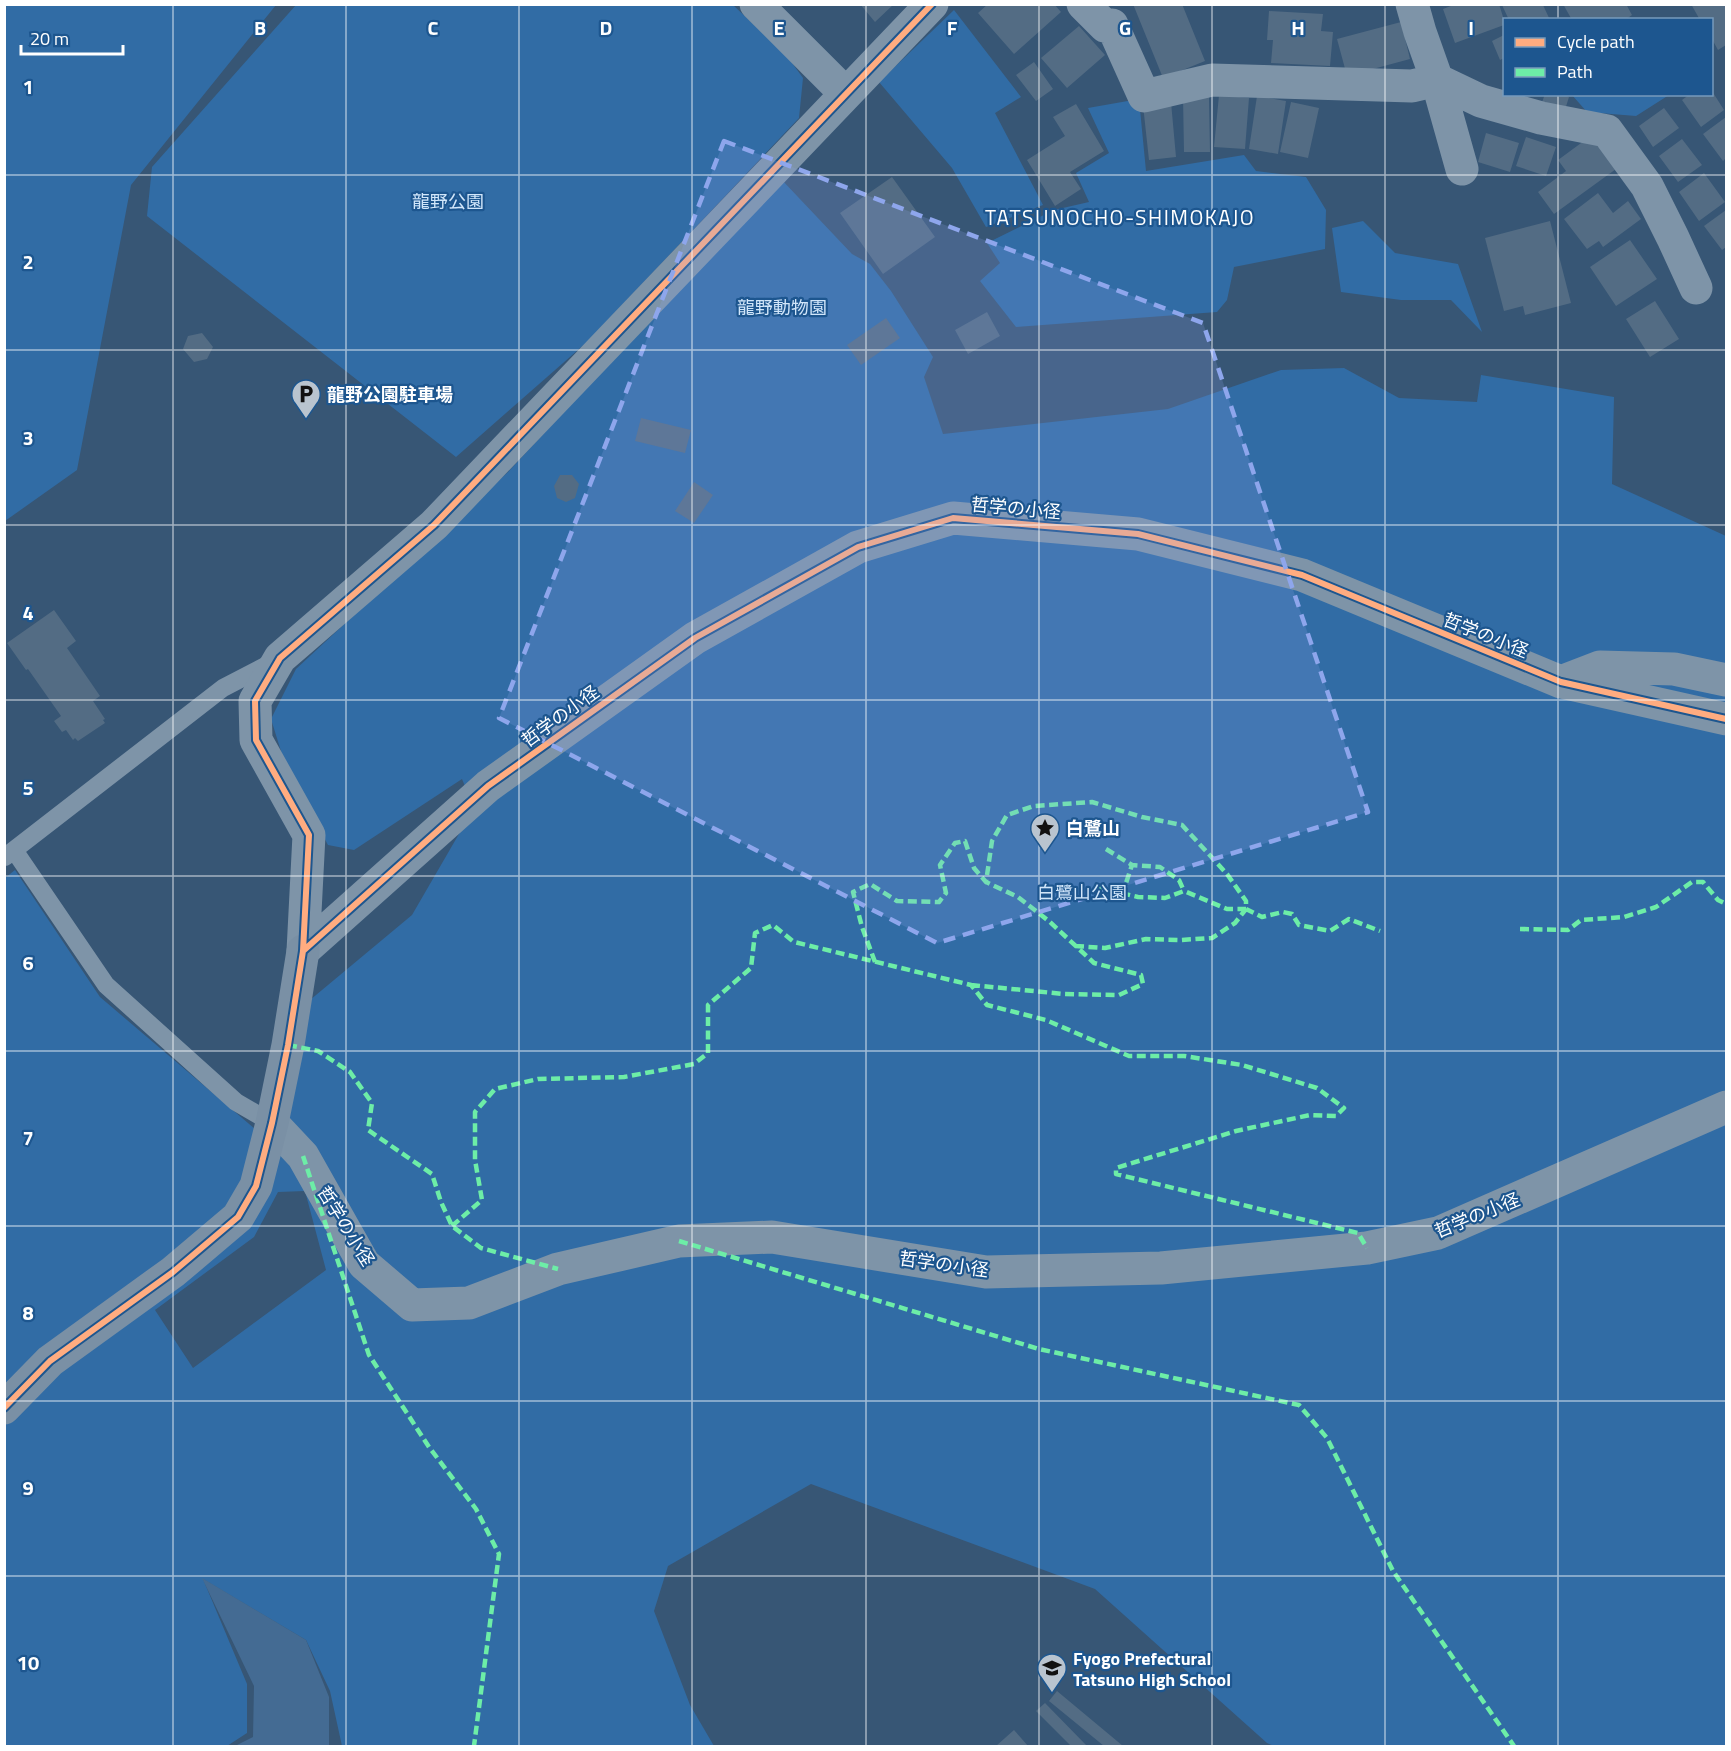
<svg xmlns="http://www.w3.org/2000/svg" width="1731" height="1751" viewBox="0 0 1731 1751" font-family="'Titillium Web','Noto Sans JP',sans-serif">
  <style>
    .green { fill: #316ca5; fill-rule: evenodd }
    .water { fill: #446b93 }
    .building { fill: #536c84 }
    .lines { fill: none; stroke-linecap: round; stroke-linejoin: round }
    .lane { stroke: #7e94a8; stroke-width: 18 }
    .street { stroke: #7e94a8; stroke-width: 33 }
    .secondary { stroke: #7a90a5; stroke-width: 33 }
    .quiet { stroke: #6deda7; stroke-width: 4.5; stroke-dasharray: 9 4.5; stroke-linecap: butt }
    .cycleway-casing { stroke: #1d568f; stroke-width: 10 }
    .cycleway { stroke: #ffac80; stroke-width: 6 }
    .marked { fill: #8ea6ec; fill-opacity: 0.2; stroke: #8ea6ec; stroke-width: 4.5; stroke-dasharray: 12 8; stroke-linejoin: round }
    .grid { fill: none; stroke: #fff; stroke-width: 1.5; stroke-opacity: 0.55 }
    .labels { text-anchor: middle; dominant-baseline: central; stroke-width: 4.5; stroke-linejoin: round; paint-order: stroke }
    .park-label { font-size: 18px; fill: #d1e6fa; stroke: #1d568f }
    .poi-label { font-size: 18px; font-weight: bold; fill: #fff; stroke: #1d568f; text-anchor: start }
    .street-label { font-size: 18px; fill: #fff; stroke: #1d568f }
    .quarter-label { font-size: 21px; letter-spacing: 1.5px; fill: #fff; stroke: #1d568f }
    .grid-label { font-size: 20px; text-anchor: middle; font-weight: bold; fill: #fff; stroke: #1d568f; stroke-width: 4.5; stroke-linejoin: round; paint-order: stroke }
  </style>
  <rect width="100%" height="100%" fill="#375675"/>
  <path class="green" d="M5,4L276,5L131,185L77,470L5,521Z
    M296,5H733L787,56L803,78L799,118L587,342L456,457L147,216L152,167Z
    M954,10L1021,97L995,113L1043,205L986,227L952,168L879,82Z
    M1572,95H1669L1636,116L1587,112Z
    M1139,99L1146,171L1244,155L1256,171L1306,177L1326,210L1325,249L1234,267L1227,300L1217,312L1016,327L980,281L1000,263L987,243L1054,210L1089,202L1076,173L1109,153L1088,108Z
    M781,179L852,254L870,264L891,291L933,357L924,377L943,434L1168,409L1281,370L1344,368L1399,398L1477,402L1481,375L1614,397L1612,484L1726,536V1746H1274L1267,1743L1095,1589L811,1484L668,1566L654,1611L690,1705L714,1746H342L330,1691L306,1640L203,1579L247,1684V1733L227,1746H5V878L15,870L100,997L255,1129L310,1000L412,915L474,808L462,779L354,850L328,845L285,764L271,719L296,669L508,472ZM305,1191L326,1270L193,1368L155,1310L254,1237L278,1192Z
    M1363,221L1395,253L1458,264L1482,332L1451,300H1401L1341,292L1332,228Z"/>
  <path class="water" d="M202,1578L306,1640L329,1697V1746H235L253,1737L254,1686Z"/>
  <path class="building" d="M860,4H894L875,22Z
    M988,4H1054L1061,12L1014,54L978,13Z
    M1133,4H1182L1205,61L1163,78Z
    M1456,4H1499L1504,20V25L1455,43L1443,9Z
    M1563,4H1626L1632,15L1625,20H1572Z
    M1691,4H1726V45L1718,50L1712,39V20H1700Z
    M1502,5H1543L1550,20H1509Z
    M1269,11L1323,14L1321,31L1333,32L1330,66L1271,63L1273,40H1267Z
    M1401,22L1410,59L1347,76L1337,39Z
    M1079,26L1105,55L1067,88L1041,58Z
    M1504,35V58L1500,60L1492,41Z
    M1034,62L1053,89L1036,101L1016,75Z
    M1712,91L1724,110L1701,127L1682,100L1690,94H1712Z
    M1545,94H1562L1569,97L1564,113L1541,105Z
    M1219,95L1249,98L1245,149L1214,147Z
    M1257,96L1286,101L1278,154L1249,149Z
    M1183,97H1209L1210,152H1184Z
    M1171,102L1176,157L1149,160L1143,105Z
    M1291,102L1319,108L1308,158L1280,152Z
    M1076,104L1104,151L1070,172L1081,189L1055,206L1027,160L1065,136L1053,117Z
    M1664,108L1679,128L1653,147L1639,126Z
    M1726,117V158L1723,161L1703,134Z
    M1486,133L1519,143L1510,172L1478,162Z
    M1592,135L1616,169L1554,214L1538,192L1566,171L1558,160Z
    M1526,137L1556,147L1546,176L1516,166Z
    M1682,139L1702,165L1678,182L1659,156Z
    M1704,173L1725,202L1699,221L1679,192Z
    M892,177L935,237L883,274L840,213Z
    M1598,193L1613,213L1628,201L1641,219L1603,247L1599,241L1587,249L1564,219Z
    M1726,210V247L1722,250L1704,226Z
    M1550,221L1571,303L1525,315L1523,306L1504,311L1485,238Z
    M1630,240L1657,279L1616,306L1590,267Z
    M1655,301L1679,339L1650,357L1626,319Z
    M987,312L1000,336L968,354L955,330Z
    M886,318L900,338L861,365L847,345Z
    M202,333L213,347L207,359L194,362L183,349L188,336Z
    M641,418L691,430L685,453L635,441Z
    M560,475H572L579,484L575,498L566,502L557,498L554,486Z
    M694,482L713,495L694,523L675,511Z
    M54,610L76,641L67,648L100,696L93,701L105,719L103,720L105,723L78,741L75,738L73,740L66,730L62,732L54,721L61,716L28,669L26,670L7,643Z
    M1057,1691L1123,1746H1104L1049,1701Z
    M1045,1703L1087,1746H1071L1036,1711Z
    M1014,1730L1028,1746H996Z"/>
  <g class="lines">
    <path class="lane" d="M14,850L106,985L236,1102L272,1123
      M5,857L223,688L273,662"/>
    <path class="street" d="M756,4L846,94
      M1083,4L1105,26L1112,25L1144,96L1212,80L1412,86L1437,80L1420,32L1412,4
      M1437,80L1481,101L1541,118L1607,131L1647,186L1673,238L1696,288
      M1437,80L1462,169
      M1561,682L1600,667L1674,669L1726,680
      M303,951L488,786L695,638L858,547L953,518L1138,534L1302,575L1561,682L1726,719
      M303,951L309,835L256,740L255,701L280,658L434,525L932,4
      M272,1123L303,1156L364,1264L412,1305L469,1303L558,1269L679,1241L772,1237L986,1272L1161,1268L1367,1248L1438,1233L1726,1107"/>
    <path class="secondary" d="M4,1408L50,1361L173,1272L238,1217L256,1186L272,1123L288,1045L303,951"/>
    <path class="quiet" d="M1106,849L1132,865L1160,867L1179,880L1184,891
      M1095,887L1138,897L1165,898L1184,891L1227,909H1246
      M1122,895L1132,865
      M1520,929L1568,930L1581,920L1624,917L1656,907L1692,882H1703L1718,900L1726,904
      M1075,946L1105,948L1146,939L1181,940L1212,938L1235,923L1246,909
      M875,962L862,927L853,892L870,884L897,901L939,902L946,893L940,865L955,843L965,841L974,868L986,882L992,841L1007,815L1034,806L1092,802L1142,817L1182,825L1227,874L1246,901V909L1262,917L1283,912L1292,914L1299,925L1330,931L1349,919L1380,931
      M971,985L1064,994L1119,995L1143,984L1141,975L1094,963L1050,922L1018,897L986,882
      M288,1045L318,1051L350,1072L372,1103L368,1130L432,1174L441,1202L452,1226L481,1248L558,1269
      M303,1156L369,1355L429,1447L476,1509L499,1554L474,1746
      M452,1226L482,1200L475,1160V1112L495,1089L538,1079L624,1077L694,1064L708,1053V1005L751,968L755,933L773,925L794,942L971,985L987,1005L1046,1020L1129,1056H1184L1242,1065L1317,1088L1344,1108L1336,1116L1310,1115L1236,1131L1116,1168V1174L1358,1233L1367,1248
      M679,1241L1039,1349L1299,1405L1327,1438L1393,1571L1514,1746"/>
    <g class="cycleway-casing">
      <path id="cycleway" d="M303,951L488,786L695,638L858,547L953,518L1138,534L1302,575L1561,682L1726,719
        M4,1408L50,1361L173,1272L238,1217L256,1186L272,1123L288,1045L303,951L309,835L256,740L255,701L280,658L434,525L932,4"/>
    </g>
    <use href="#cycleway" class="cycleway"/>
  </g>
  <path class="marked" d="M724,141L1203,323L1368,812L937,943L499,718Z"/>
  <path class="grid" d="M173,4V1746M346,4V1746M519,4V1746M692,4V1746M866,4V1746M1039,4V1746M1212,4V1746M1385,4V1746M1558,4V20M1558,94V1746M4,175H1726M4,350H1726M4,525H1726M4,700H1726M4,876H1726M4,1051H1726M4,1226H1726M4,1401H1726M4,1576H1726"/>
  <defs>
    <g id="parking-pin" transform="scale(1.5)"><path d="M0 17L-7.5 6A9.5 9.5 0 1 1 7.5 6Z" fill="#b9c4cf" stroke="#1d568f"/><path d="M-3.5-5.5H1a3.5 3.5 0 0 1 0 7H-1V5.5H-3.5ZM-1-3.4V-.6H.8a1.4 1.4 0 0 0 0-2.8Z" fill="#111"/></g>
    <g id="sight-pin" transform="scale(1.5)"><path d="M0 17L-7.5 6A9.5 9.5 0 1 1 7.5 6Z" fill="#b9c4cf" stroke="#1d568f"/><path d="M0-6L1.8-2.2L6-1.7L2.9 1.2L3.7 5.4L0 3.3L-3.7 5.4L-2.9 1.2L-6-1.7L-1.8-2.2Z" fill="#111"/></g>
    <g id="school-pin" transform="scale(1.5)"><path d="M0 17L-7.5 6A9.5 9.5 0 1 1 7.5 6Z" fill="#b9c4cf" stroke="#1d568f"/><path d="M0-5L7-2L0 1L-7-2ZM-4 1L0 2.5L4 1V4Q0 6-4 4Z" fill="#111"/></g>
  </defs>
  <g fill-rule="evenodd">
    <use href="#parking-pin" x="306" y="394"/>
    <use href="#sight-pin" x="1045" y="828"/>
    <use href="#school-pin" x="1052" y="1668"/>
  </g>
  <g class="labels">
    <g class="park-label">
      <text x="448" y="201">龍野公園</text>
      <text x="782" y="307">龍野動物園</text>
      <text x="1082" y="892">白鷺山公園</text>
    </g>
    <g class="poi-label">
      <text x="327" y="394">龍野公園駐車場</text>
      <text x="1066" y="828">白鷺山</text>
      <text x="1073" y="1658">Fyogo Prefectural<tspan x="1073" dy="21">Tatsuno High School</tspan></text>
    </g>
    <g class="street-label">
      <text transform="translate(1016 508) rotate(5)">哲学の小径</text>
      <text transform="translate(1486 635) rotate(22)">哲学の小径</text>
      <text transform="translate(560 716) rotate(-36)">哲学の小径</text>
      <text transform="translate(1477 1215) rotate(-22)">哲学の小径</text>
      <text transform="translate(346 1226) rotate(58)">哲学の小径</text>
      <text transform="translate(944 1264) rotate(8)">哲学の小径</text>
    </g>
    <g class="quarter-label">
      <text x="1120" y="217">TATSUNOCHO-SHIMOKAJO</text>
    </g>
  </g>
  <g class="grid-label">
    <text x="260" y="35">B</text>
    <text x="433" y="35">C</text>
    <text x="606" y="35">D</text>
    <text x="779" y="35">E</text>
    <text x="952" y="35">F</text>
    <text x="1125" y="35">G</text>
    <text x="1298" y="35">H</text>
    <text x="1471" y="35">I</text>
    <text x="28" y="94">1</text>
    <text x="28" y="269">2</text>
    <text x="28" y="445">3</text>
    <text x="28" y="620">4</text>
    <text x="28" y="795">5</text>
    <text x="28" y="970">6</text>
    <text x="28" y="1145">7</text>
    <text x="28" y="1320">8</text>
    <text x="28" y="1495">9</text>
    <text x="28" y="1670">10</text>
  </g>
  <rect width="1731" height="1751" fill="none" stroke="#ffffff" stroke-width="12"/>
  <rect x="1503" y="18" width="210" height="78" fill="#1d568f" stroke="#779abc" stroke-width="1.5"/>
  <rect x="1515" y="38" width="30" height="9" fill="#ffac80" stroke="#779abc" stroke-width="1.5"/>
  <text x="1557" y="48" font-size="18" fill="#ffffff">Cycle path</text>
  <rect x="1515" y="68" width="30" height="9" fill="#6deda7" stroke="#779abc" stroke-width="1.5"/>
  <text x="1557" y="78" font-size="18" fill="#ffffff">Path</text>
  <path d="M21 45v9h102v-9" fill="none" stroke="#ffffff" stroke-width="3"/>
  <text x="30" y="45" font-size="18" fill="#ffffff" stroke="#1d568f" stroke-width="4.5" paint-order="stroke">20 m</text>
</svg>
